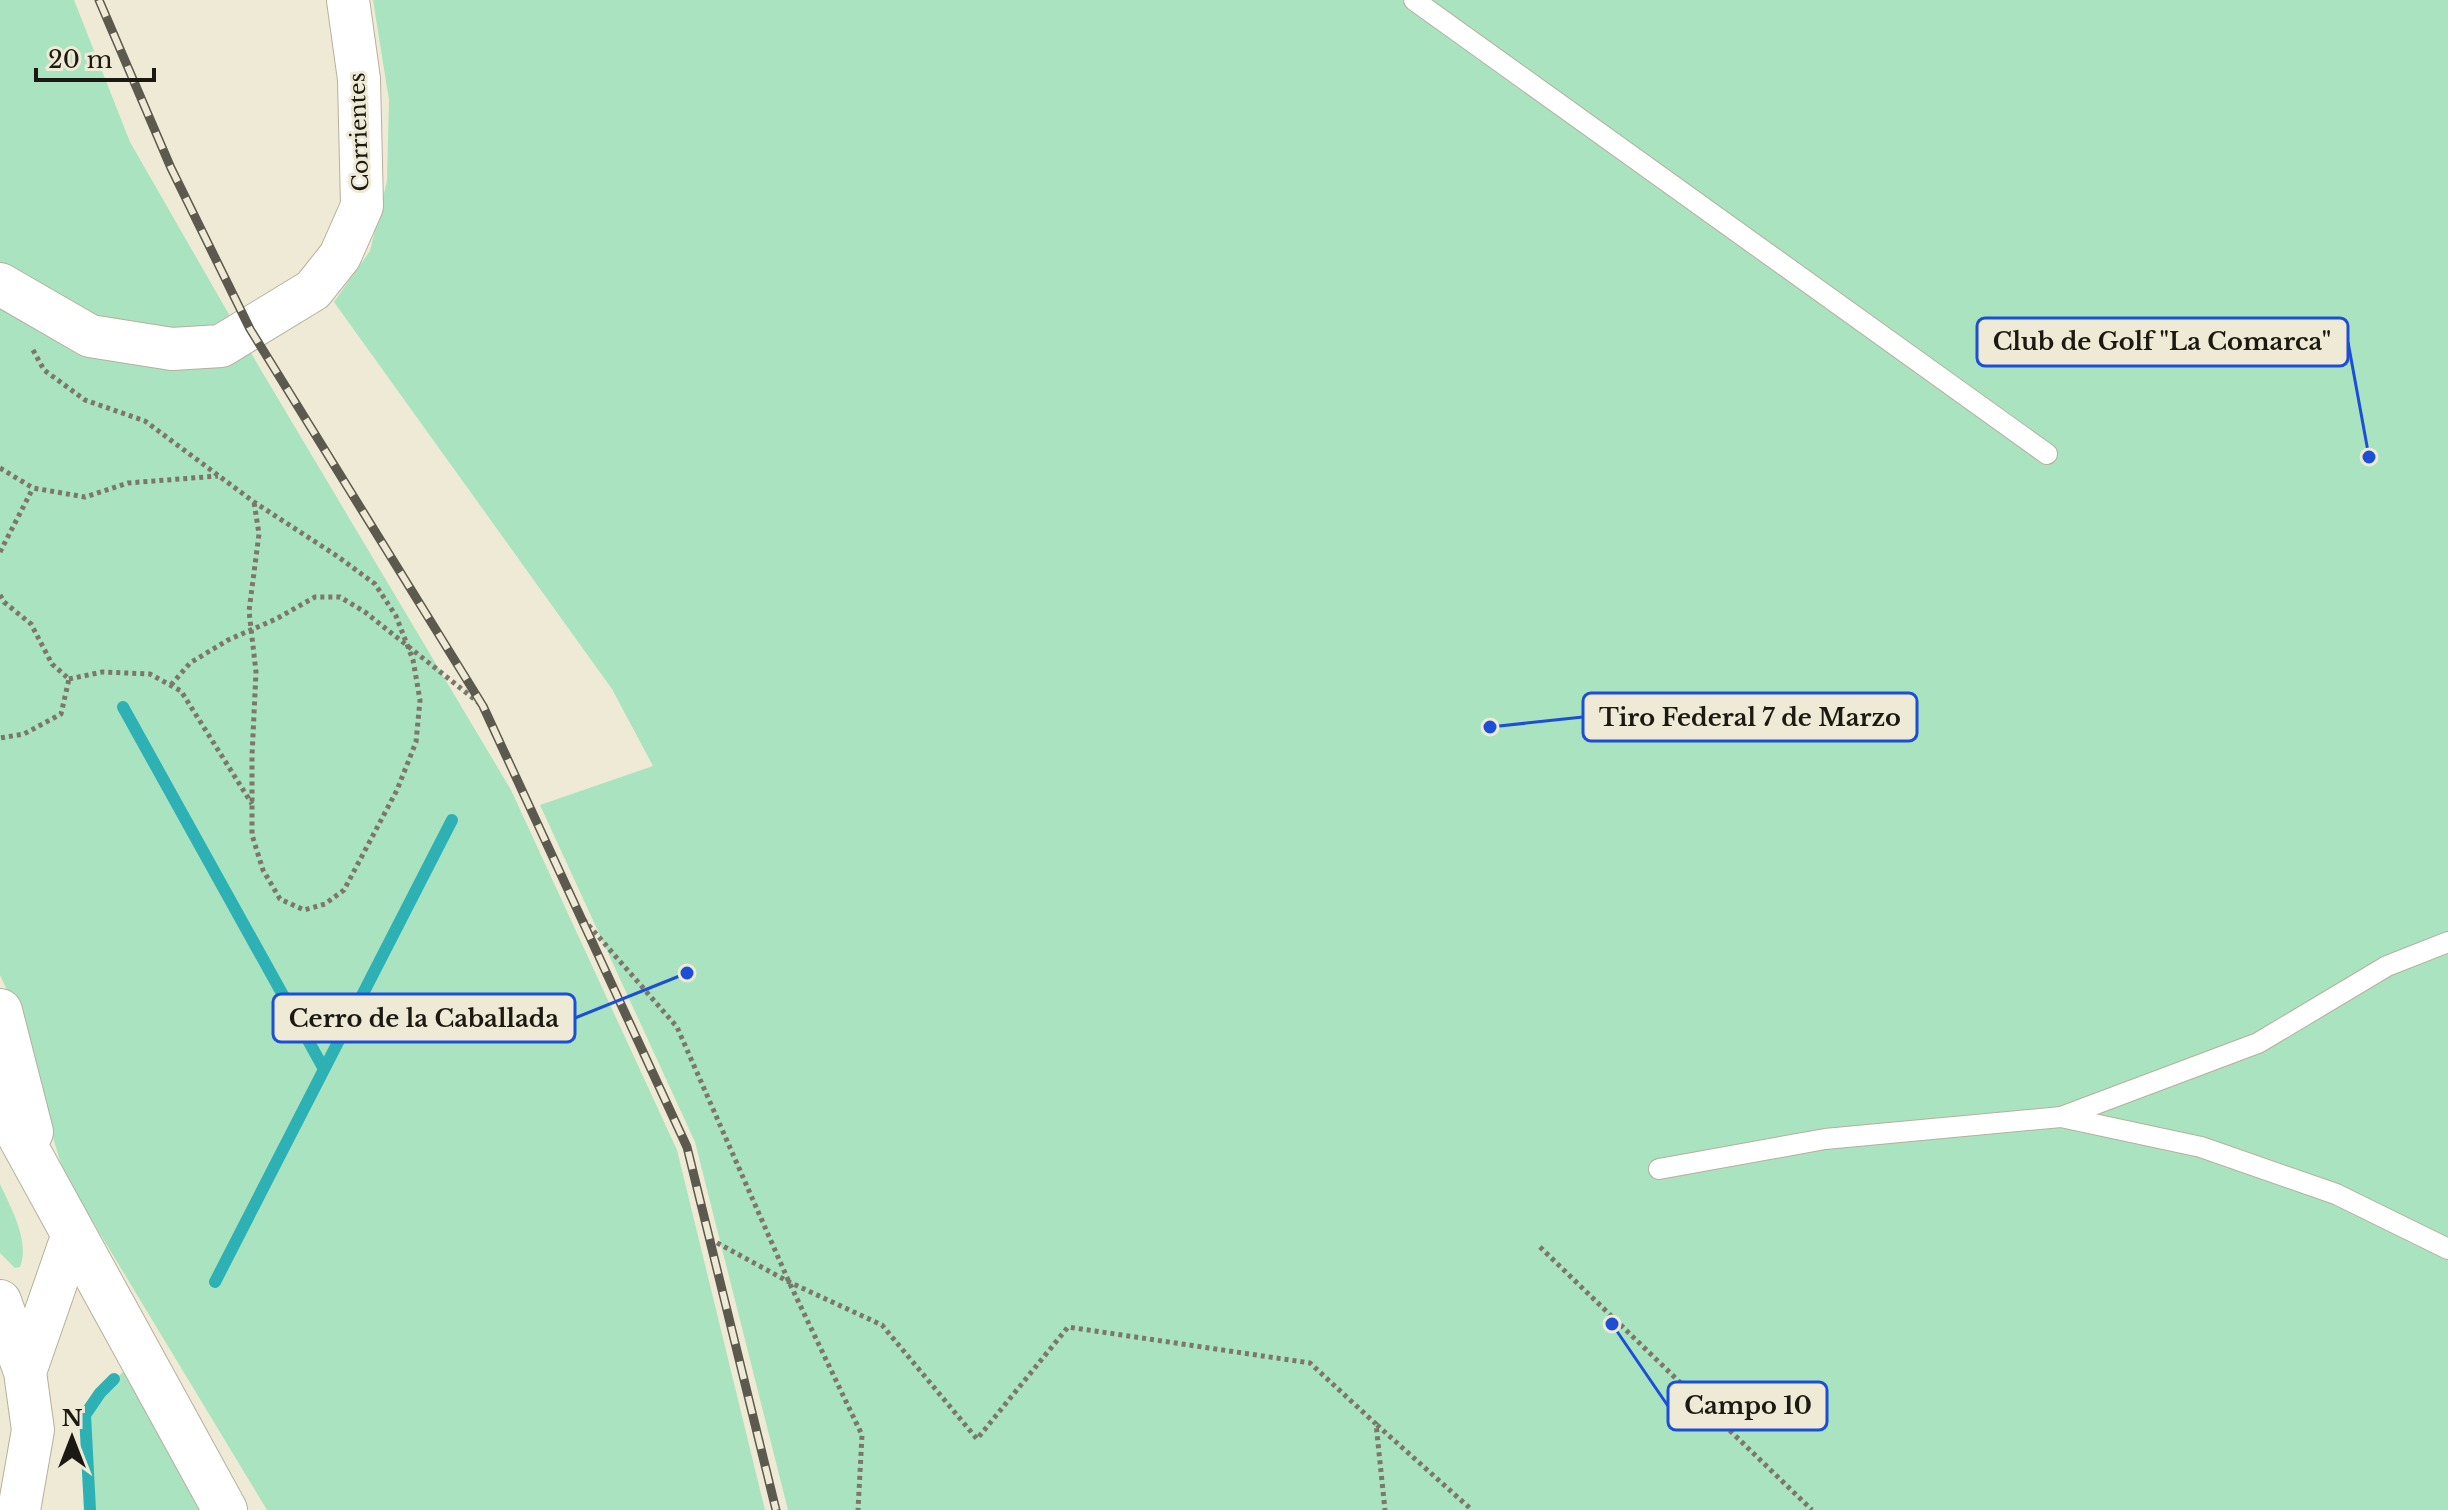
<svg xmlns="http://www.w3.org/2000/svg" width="2448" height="1510" viewBox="0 0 2448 1510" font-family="'Libre Baskerville',serif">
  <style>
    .green { fill: #a9e3bf }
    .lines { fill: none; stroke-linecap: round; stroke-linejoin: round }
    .stream { stroke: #2eb1b4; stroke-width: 12 }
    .service-casing { stroke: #b5b09d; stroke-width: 22 }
    .minor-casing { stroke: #b5b09d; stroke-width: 44 }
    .secondary-casing { stroke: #b5b09d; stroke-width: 46 }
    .path { stroke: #7b786b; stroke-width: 5; stroke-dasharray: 4 4; stroke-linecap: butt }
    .service { stroke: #fff; stroke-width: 20 }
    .minor { stroke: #fff; stroke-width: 42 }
    .secondary { stroke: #fff; stroke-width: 44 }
    .rail-casing { stroke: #5c594e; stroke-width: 9 }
    .rail { stroke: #efead5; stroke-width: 6; stroke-dasharray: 18; stroke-linecap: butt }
    .labels { text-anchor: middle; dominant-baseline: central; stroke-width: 6; stroke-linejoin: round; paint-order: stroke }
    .street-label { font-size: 22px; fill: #1b1912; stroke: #efead5 }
    .leader { fill: none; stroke: #1d4ed8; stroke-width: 3 }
    .callout-dot { fill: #1d4ed8; stroke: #efead5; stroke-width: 3 }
    .callout { fill: #efead5; stroke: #1d4ed8; stroke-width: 3 }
    .callout-label { font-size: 24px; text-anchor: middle; font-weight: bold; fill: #1b1912 }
  </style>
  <rect width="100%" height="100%" fill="#efead5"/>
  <path class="green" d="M0,0H74L130,142L258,365L511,790L677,1150L765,1510H267L64,1174L12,1001L0,975Z
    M373,0H2448V1510H788L695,1142L540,805L653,766L612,689L334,302L370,251L387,181L389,100Z
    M0,1184C11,1208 30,1241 20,1267L15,1268L0,1253Z
    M125,1370L199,1510H90L85,1415L100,1393Z"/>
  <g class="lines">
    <path class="stream" d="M123,707L324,1069
      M215,1282L452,820
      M90,1510L85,1415L100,1393L114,1379"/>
    <g class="service-casing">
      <path id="service" d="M1414,0L2047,454
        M2061,1117L2201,1147L2336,1194L2448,1249
        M1659,1169L1825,1139L2061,1117L2258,1043L2387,966L2448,942"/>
    </g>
    <g class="minor-casing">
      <path id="minor" d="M0,284L90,336L172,349L221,346L313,290L340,256L362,206L359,79L348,0
        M0,1301L25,1372
        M19,1510L33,1430L25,1372L73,1234"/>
    </g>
    <g class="secondary-casing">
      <path id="secondary" d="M0,1011L31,1132
        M0,1100L225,1510"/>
    </g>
    <path class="path" d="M33,350L44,370L85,400L145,421L254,502L337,556L375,584L396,616L413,660L420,700L416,742L397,790L344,890L325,904L304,910L280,899L263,870L252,835V756L256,672L249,611L259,534L254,502
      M0,468L33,488L85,497L128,483L218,476
      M0,552L33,488
      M0,595L4,602L31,624L52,664L69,679L61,714L24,734L0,738
      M69,679L102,672L150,674L181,691L252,804
      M171,685L190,663L228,640L276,619L315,597H340L365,612L483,706
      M578,913L677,1027L789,1282L862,1435L858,1510
      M710,1239L789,1282L882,1325L977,1439L1068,1327L1310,1363L1376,1424L1385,1510
      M1540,1247L1812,1510
      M1377,1425L1472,1510"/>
    <use href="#service" class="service"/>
    <use href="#minor" class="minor"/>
    <use href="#secondary" class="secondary"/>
    <g class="rail-casing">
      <path id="rail" d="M99,0L171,168L250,329L483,706L687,1147L776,1510"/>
    </g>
    <use href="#rail" class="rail"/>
  </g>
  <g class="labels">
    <g class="street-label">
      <text transform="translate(359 132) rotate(-92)">Corrientes</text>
    </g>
  </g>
  <path class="leader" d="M2369 457L2348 342M1490 727L1583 717M687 973L575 1018M1612 1324L1668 1406"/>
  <g class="callout-dot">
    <circle cx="2369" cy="457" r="8"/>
    <circle cx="1490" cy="727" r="8"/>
    <circle cx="687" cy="973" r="8"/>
    <circle cx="1612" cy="1324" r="8"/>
  </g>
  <g class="callout">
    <rect x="1977" y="318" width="371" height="48" rx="8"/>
    <rect x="1583" y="693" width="334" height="48" rx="8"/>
    <rect x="273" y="994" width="302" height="48" rx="8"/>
    <rect x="1668" y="1382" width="159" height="48" rx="8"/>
  </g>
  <g class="callout-label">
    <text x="2162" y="350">Club de Golf "La Comarca"</text>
    <text x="1750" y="726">Tiro Federal 7 de Marzo</text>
    <text x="424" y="1027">Cerro de la Caballada</text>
    <text x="1748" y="1414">Campo 10</text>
  </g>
  <g transform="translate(72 1438)" stroke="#efead5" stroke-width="6" paint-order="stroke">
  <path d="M0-6L14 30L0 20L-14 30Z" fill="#1b1912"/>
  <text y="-12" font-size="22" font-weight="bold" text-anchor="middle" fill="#1b1912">N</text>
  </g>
  <path d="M36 68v12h118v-12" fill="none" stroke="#1b1912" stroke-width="4"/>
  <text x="48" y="68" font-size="24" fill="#1b1912" stroke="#efead5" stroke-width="6" paint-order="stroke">20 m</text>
</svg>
